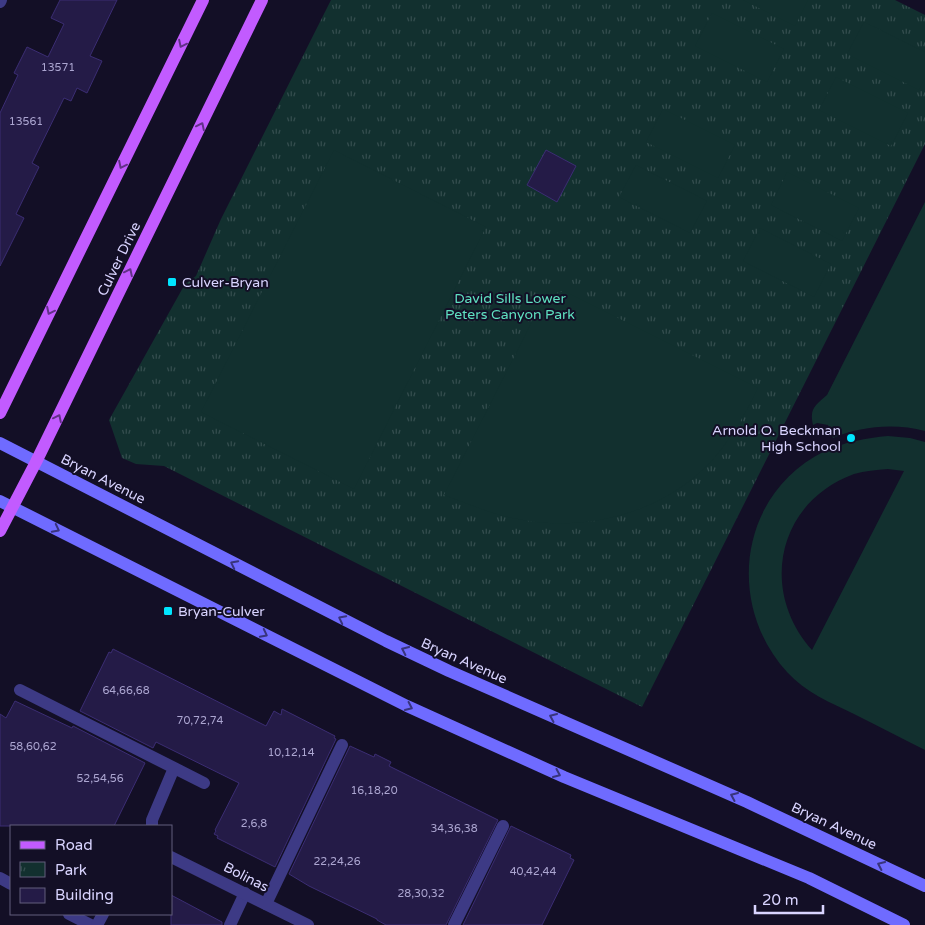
<svg xmlns="http://www.w3.org/2000/svg" width="925" height="925" viewBox="0 0 925 925" font-family="'Varela Round',sans-serif">
  <style>
    .park { fill: url(#park-tufts) }
    .pitch { fill: #12302f; fill-rule: evenodd }
    .building { fill: #241b47; stroke: #3b2d73 }
    .lines { fill: none; stroke-linecap: round; stroke-linejoin: round }
    .lane { stroke: #3d3a85; stroke-width: 12 }
    .street { stroke: #3d3a85; stroke-width: 12 }
    .secondary { stroke: #6f6bff; stroke-width: 12 }
    .primary { stroke: #c25bff; stroke-width: 12 }
    .oneway { stroke: #623188 }
    .oneway2 { stroke: #38347d }
    .poi-dot { fill: #00e5ff; stroke: #130f26; stroke-width: 2 }
    .labels { text-anchor: middle; dominant-baseline: central; stroke-width: 4; stroke-linejoin: round; paint-order: stroke }
    .number-label { font-size: 11px; fill: #aca6d1 }
    .street-label { font-size: 14px; fill: #d9d4ff; stroke: #130f26 }
    .poi-label { font-size: 14px; fill: #d9d4ff; stroke: #130f26; text-anchor: start }
    .park-label { font-size: 14px; fill: #5fe0c0; stroke: #130f26 }
  </style>
  <defs>
    <pattern id="park-tufts" width="24" height="20" patternUnits="userSpaceOnUse" patternTransform="scale(1.25)"><rect width="24" height="20" fill="#12302f"/><path d="M3 7l-1-3M5 7V3M7 7l1-3M15 17l-1-3M17 17v-4M19 17l1-3" fill="none" stroke="#344d4e"/></pattern>
  </defs>
  <rect width="100%" height="100%" fill="#130f26"/>
  <path class="park" d="M331,0H895L925,15V144L642,707L164,466L136,464L122,458L109,420L185,284L196,276L221,219Z"/>
  <path class="pitch" d="M743,0H808L795,26Z
    M712,13L784,49L767,82L695,46Z
    M864,22L925,52V78L919,90L847,54Z
    M836,77L908,113L891,146L819,110Z
    M663,109L735,145L718,178L646,142Z
    M334,150L486,227L354,489L201,412Z
    M636,165L707,201L690,233L619,197Z
    M787,172L859,208L842,241L771,205Z
    M925,202V431C895,423 861,426 833,438L828,425L817,423L813,425C809,408 816,405 827,395Z
    M760,228L831,264L814,297L743,261Z
    M564,291L758,388C748,408 737,429 723,447C675,511 589,535 512,518C489,513 466,503 444,495L544,298Z
    M888,436L910,438L925,442V750C901,738 878,726 854,714C831,703 805,692 787,672C725,604 739,493 825,451C845,442 866,438 888,436ZM888,469L904,471L812,650C759,591 777,502 854,474C865,471 876,470 888,469Z"/>
  <path class="building" d="M60,0H117L90,56L102,61L87,93L77,88L71,101L64,98L32,163L39,167L16,214L24,218L0,266V113L18,75L14,73L27,47L48,57L64,24L51,18Z
    M546,150L576,166L557,202L527,185Z
    M113,649L266,726L274,711L281,715L282,709L335,736L334,738L336,739L275,867L217,838L218,836L214,834L216,831L215,830L239,783L156,742L153,748L80,711L109,652L111,653Z
    M15,701L72,728L73,726L145,763L114,826H0V714L6,718Z
    M350,746L374,757L375,754L391,762L389,766L498,820L446,925H386L377,920V919L309,886L289,874Z
    M511,826L571,855L570,858L574,860L572,864L542,925H463Z
    M171,895L222,922V925H171Z"/>
  <g class="lines">
    <path class="lane" d="M20,690L204,783
      M152,826V820L174,768
      M0,878L11,884
      M266,904L342,745
      M69,914L91,925
      M230,925L245,893
      M454,925L503,826"/>
    <path class="street" d="M0,2L1,0
      M171,857L308,925
      M97,925L103,914"/>
    <path class="secondary" d="M0,443L386,641L449,671L747,802L925,886
      M0,501L407,706L564,777L809,878L904,925"/>
    <path class="primary" d="M0,413L203,0
      M0,531L36,462L262,0"/>
  </g>
  <defs><path id="oneway-chevron" d="M-2-3.5L2.5 0L-2 3.5" fill="none" stroke-width="1.6" stroke-linecap="round" stroke-linejoin="round" transform="scale(1.25)"/></defs>
  <g class="oneway">
    <use href="#oneway-chevron" transform="translate(182 44) rotate(116)"/>
    <use href="#oneway-chevron" transform="translate(201 126) rotate(-64)"/>
    <use href="#oneway-chevron" transform="translate(122 165) rotate(116)"/>
    <use href="#oneway-chevron" transform="translate(129 272) rotate(-64)"/>
    <use href="#oneway-chevron" transform="translate(50 311) rotate(116)"/>
    <use href="#oneway-chevron" transform="translate(58 418) rotate(-64)"/>
  </g>
  <g class="oneway2">
    <use href="#oneway-chevron" transform="translate(56 529) rotate(27)"/>
    <use href="#oneway-chevron" transform="translate(234 564) rotate(-153)"/>
    <use href="#oneway-chevron" transform="translate(342 619) rotate(-153)"/>
    <use href="#oneway-chevron" transform="translate(264 634) rotate(27)"/>
    <use href="#oneway-chevron" transform="translate(405 650) rotate(-155)"/>
    <use href="#oneway-chevron" transform="translate(409 707) rotate(25)"/>
    <use href="#oneway-chevron" transform="translate(553 717) rotate(-156)"/>
    <use href="#oneway-chevron" transform="translate(557 774) rotate(24)"/>
    <use href="#oneway-chevron" transform="translate(734 796) rotate(-156)"/>
    <use href="#oneway-chevron" transform="translate(881 865) rotate(-155)"/>
  </g>
  <g class="poi-dot">
    <rect x="167" y="277" width="10" height="10" rx="2.5"/>
    <circle cx="851" cy="438" r="5"/>
    <rect x="163" y="606" width="10" height="10" rx="2.5"/>
  </g>
  <g class="labels">
    <g class="number-label">
      <text x="58" y="67">13571</text>
      <text x="26" y="121">13561</text>
      <text x="126" y="690">64,66,68</text>
      <text x="200" y="720">70,72,74</text>
      <text x="33" y="746">58,60,62</text>
      <text x="291" y="752">10,12,14</text>
      <text x="100" y="778">52,54,56</text>
      <text x="374" y="790">16,18,20</text>
      <text x="254" y="823">2,6,8</text>
      <text x="454" y="828">34,36,38</text>
      <text x="337" y="861">22,24,26</text>
      <text x="533" y="871">40,42,44</text>
      <text x="421" y="893">28,30,32</text>
    </g>
    <g class="street-label">
      <text transform="translate(119 259) rotate(-64)">Culver Drive</text>
      <text transform="translate(103 479) rotate(27)">Bryan Avenue</text>
      <text transform="translate(464 661) rotate(24)">Bryan Avenue</text>
      <text transform="translate(834 826) rotate(25)">Bryan Avenue</text>
      <text transform="translate(246 877) rotate(27)">Bolinas</text>
    </g>
    <g class="poi-label">
      <text x="182" y="282">Culver-Bryan</text>
      <text x="841" y="430" text-anchor="end">Arnold O. Beckman<tspan x="841" dy="16">High School</tspan></text>
      <text x="178" y="611">Bryan-Culver</text>
    </g>
    <g class="park-label">
      <text x="510" y="298">David Sills Lower<tspan x="510" dy="16">Peters Canyon Park</tspan></text>
    </g>
  </g>
  <rect x="10" y="825" width="162" height="90" fill="#130f26" stroke="#625e7d"/>
  <rect x="20" y="841" width="25" height="8" fill="#c25bff" stroke="#625e7d"/>
  <text x="55" y="850" font-size="15" fill="#d9d4ff">Road</text>
  <rect x="20" y="862" width="25" height="15" fill="url(#park-tufts)" stroke="#625e7d"/>
  <text x="55" y="875" font-size="15" fill="#d9d4ff">Park</text>
  <rect x="20" y="888" width="25" height="15" fill="#241b47" stroke="#625e7d"/>
  <text x="55" y="900" font-size="15" fill="#d9d4ff">Building</text>
  <path d="M755 905v8h68v-8" fill="none" stroke="#d9d4ff" stroke-width="2.5"/>
  <text x="762" y="905" font-size="15" fill="#d9d4ff" stroke="#130f26" stroke-width="4" paint-order="stroke">20 m</text>
</svg>
